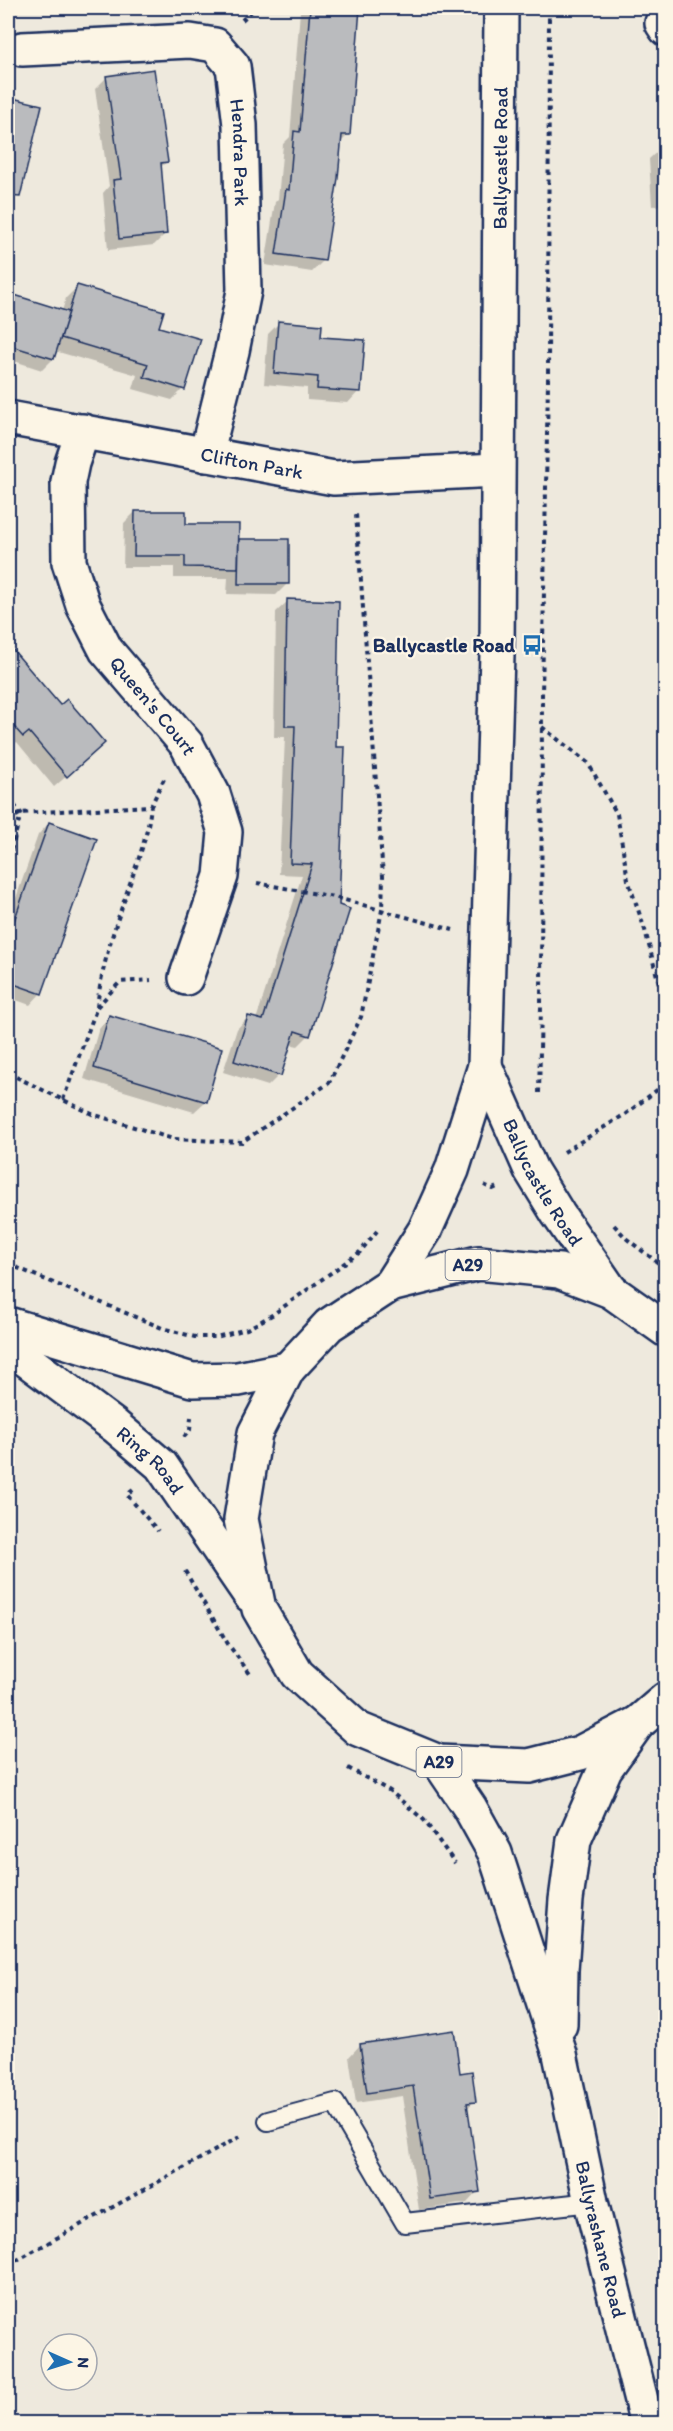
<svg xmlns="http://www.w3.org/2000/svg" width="673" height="2431" viewBox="0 0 673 2431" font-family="Itim,sans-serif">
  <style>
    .shadow { fill: #0003 }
    .building { fill: #babbbe; stroke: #1b2f5e; stroke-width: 1.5 }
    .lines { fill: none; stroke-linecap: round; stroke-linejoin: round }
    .service-casing { stroke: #1b2f5e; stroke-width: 22 }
    .minor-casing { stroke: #1b2f5e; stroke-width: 38 }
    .secondary-casing { stroke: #1b2f5e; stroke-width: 38 }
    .primary-casing { stroke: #1b2f5e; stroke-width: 38 }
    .path { stroke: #1b2f5e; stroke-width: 4; stroke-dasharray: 4.5 4.5; stroke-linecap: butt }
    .service { stroke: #fcf5e5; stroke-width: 18 }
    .minor { stroke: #fcf5e5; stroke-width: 33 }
    .secondary { stroke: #fcf5e5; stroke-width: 33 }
    .primary { stroke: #fcf5e5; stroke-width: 33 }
    .labels { text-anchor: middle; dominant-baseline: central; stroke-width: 4.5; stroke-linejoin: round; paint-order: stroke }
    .shield { fill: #fcf5e5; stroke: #5e6a86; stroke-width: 1.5 }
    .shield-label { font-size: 18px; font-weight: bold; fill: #1b2f5e }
    .street-label { font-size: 20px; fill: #1b2f5e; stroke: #fcf5e5 }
    .poi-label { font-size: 20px; font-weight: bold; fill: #1b2f5e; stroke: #fcf5e5; text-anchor: end }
  </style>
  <rect width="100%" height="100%" fill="#eee9dd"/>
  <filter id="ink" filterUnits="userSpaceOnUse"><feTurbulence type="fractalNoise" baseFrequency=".0167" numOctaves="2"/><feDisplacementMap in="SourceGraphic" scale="12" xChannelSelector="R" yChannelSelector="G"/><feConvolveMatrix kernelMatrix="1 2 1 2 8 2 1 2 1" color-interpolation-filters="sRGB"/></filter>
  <g filter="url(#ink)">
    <path class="shadow" d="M304,8H358L348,135L340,143L324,260L312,272L265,265L275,202L278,199L283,144L290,137L300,11Z
      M106,78L166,162L160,168L165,234L154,245L108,250L103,193L109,186L95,89Z
      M8,99L40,106L16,170L8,168Z
      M666,147V205L652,206L649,159L661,148Z
      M77,287L157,328L183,389L172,400L133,389L137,375L55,351L53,359L42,370L8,359V294L62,311L66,298Z
      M279,323L320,338L359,391L348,403L307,400V388L264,384L268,334Z
      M135,512L237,543L239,540L288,583L276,595L227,594L228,578H174V567H123L124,523Z
      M288,601L338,602L309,1035L298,1046L289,1044L279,1075L268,1086L223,1072L237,1029L248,1017L256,1020L302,875L279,874L285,737H274L276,612Z
      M22,663L92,754L54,787L17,742L10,747L8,744V675Z
      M49,823L41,993L30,1005L8,997V921L38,835Z
      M110,1016L206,1101L194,1112L84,1079L99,1028Z
      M360,2045L474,2101L466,2110L478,2191L467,2203L419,2210L402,2096L356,2103L349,2057Z"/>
    <path class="building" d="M310,8H360L350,135H342L338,178L325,261L276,254L286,189L289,190L294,131L300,132Z
      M154,69L168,162L161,163L167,234L119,239L113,180L121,179L106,76Z
      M8,97L42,105L20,197L8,196Z
      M77,285L164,311L159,327L201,339L185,390L144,377L148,364L61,338Z
      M8,293L69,312L54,359L8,345Z
      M278,321L322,325L321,337L365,340L361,392L317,389L318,377L274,373Z
      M135,511H186V524H239L238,568L185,567V556H134Z
      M239,539H289V584H238Z
      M287,599L339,601L336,747H345L339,905L350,909L310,1036L295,1031L281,1076L234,1061L248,1016L263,1020L312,864L290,863L295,726H285Z
      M8,644L60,705L67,699L105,743L67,777L29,732L23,737L8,720Z
      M49,822L97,839L42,994L8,982V938Z
      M109,1015L222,1048L207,1102L94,1068Z
      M454,2030L460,2073L472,2071L476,2102L467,2103L480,2192L430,2199L413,2086L367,2093L360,2044Z"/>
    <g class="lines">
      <g class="service-casing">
        <path id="service" d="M268,2121L335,2103L405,2223L591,2202"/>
      </g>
      <g class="minor-casing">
        <g id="minor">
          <path d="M662,23L666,29"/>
          <path id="s1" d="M22,49L190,41L215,45L233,66L240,125L244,291L232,351L206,455"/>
          <path id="s2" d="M8,418L334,478L497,470"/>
          <path id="s3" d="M83,431L72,463L68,482L69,562L83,605L106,650L187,745L213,794L225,832L221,876L186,978"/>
        </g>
      </g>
      <g class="secondary-casing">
        <g id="secondary">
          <path id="s4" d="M485,1066L531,1170L558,1214L611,1291"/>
          <path id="s5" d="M390,1285L425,1230L452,1170L485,1066L497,654L501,8"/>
          <path id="s6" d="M439,1762L470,1808L495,1853L560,2054L591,2202L647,2424"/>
          <path d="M560,2025L561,1970L566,1900L574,1840L605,1769L638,1723"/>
        </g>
      </g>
      <g class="primary-casing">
        <g id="primary">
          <path d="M8,1324L192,1380L238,1379L288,1369"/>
          <path d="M666,1330L611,1291L559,1271L478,1263L390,1285L329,1325L288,1369L255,1433L241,1519L259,1609L297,1674L358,1729L439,1762L529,1766L580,1753L638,1723L666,1699"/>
          <path id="s7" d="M8,1346L115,1426L161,1465L250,1595"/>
        </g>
      </g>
      <path class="path" d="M242,20L255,8
        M542,727L588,763L617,814L628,880L645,930L660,988L666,995
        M8,798L21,813L8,863
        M8,819L10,820L21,813L151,806L164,779
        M257,883L334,897L453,930
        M97,1007C101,972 111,937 123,904C134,869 147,843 151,806
        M8,1073L92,1114L173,1139L242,1142L329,1083L361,1017L382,910L383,876L356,514
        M539,1093L541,1007L542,695L548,383L549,8
        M63,1100L97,1007L120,982L151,980
        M564,1152L627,1113L666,1083
        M484,1185L493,1189L499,1186
        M614,1225L627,1239L666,1269
        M8,1264L162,1328L195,1337H216L247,1329L272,1315L360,1252L377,1231
        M184,1437L190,1430L191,1417
        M133,1490L127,1495L158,1531
        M185,1571L228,1644L250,1674
        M348,1768L390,1791L424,1820L455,1863
        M8,2265L243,2135"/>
      <use href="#service" class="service"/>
      <use href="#minor" class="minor"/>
      <use href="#secondary" class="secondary"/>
      <use href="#primary" class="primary"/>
    </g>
  </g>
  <defs>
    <g id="bus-bare" transform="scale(1.62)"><path d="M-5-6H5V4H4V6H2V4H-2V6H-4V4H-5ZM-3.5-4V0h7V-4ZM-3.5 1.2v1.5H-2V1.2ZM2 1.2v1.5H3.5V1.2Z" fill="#1f6fb2" stroke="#fcf5e5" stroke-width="2.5" paint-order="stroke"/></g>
  </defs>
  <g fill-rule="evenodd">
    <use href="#bus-bare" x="532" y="645"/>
  </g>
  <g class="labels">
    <g class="shield">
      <rect x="445.5" y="1250" width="45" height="30" rx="4.5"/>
      <rect x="416.5" y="1747" width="45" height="30" rx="4.5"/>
    </g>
    <g class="shield-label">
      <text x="468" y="1265">A29</text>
      <text x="439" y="1762">A29</text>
    </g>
    <g class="street-label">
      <text stroke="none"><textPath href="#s1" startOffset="308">Hendra Park</textPath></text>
      <text stroke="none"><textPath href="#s5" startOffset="1148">Ballycastle Road</textPath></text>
      <text stroke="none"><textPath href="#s2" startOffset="248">Clifton Park</textPath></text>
      <text stroke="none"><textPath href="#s3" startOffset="302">Queen's Court</textPath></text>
      <text stroke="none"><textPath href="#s4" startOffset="130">Ballycastle Road</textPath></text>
      <text stroke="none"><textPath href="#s7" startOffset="183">Ring Road</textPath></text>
      <text stroke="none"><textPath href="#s6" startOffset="508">Ballyrashane Road</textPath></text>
    </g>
    <g class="poi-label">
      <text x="515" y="645">Ballycastle Road</text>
    </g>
  </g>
  <rect width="673" height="2431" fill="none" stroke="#fcf5e5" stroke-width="30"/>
  <rect x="15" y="15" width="643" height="2401" fill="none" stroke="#1b2f5e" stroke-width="2" filter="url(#ink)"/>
  <g transform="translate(69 2362) rotate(93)"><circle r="28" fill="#fcf5e5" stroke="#a2a6af" stroke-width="1.5"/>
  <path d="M0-4.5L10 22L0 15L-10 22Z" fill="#1f6fb2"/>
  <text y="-9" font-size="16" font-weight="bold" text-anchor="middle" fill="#1b2f5e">N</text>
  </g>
</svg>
